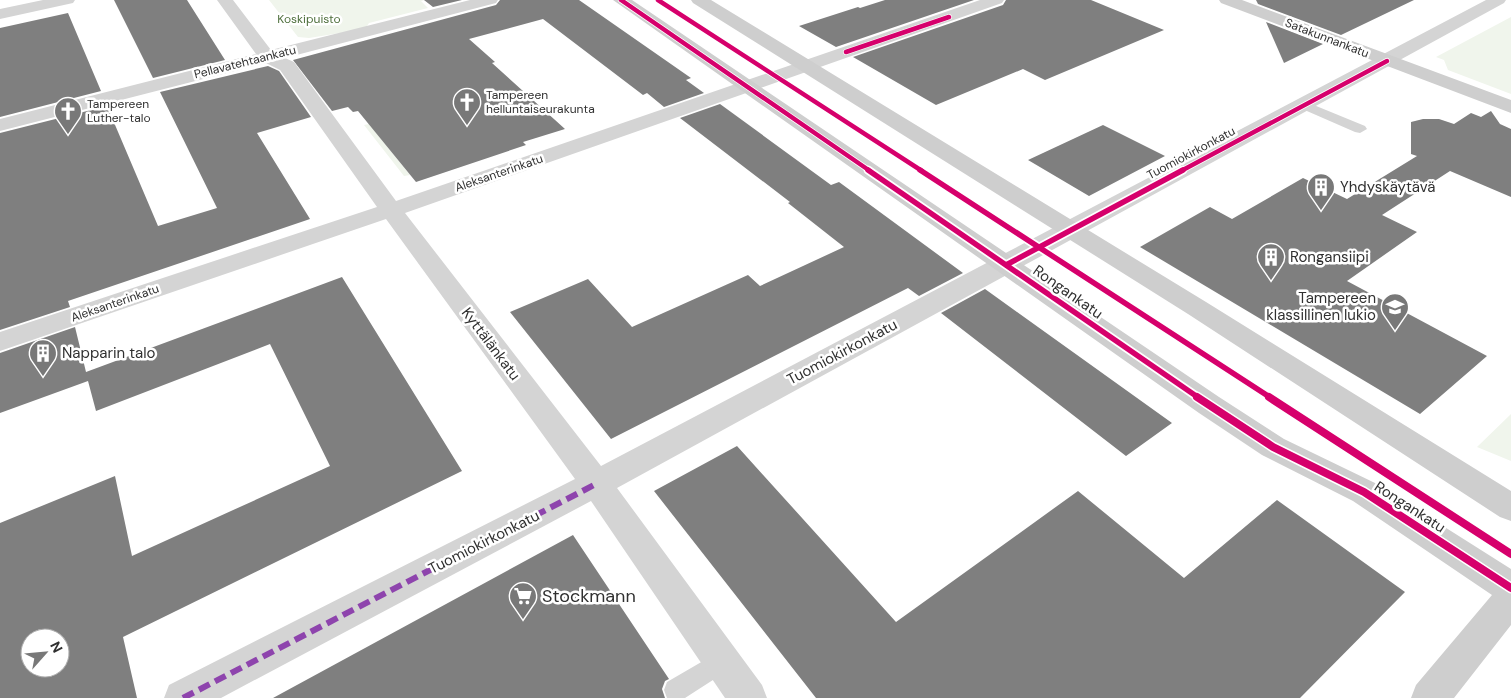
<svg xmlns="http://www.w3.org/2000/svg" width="1511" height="698" viewBox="0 0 1511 698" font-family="'DM Sans',sans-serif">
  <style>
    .green { fill: #f0f5ec }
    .building { fill: #7f7f7f; fill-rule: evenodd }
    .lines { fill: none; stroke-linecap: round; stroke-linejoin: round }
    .lane { fill: #d4d4d4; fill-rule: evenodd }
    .street { fill: #d4d4d4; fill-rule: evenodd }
    .secondary { fill: #cecece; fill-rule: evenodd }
    .quiet { stroke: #8e44ad; stroke-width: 6; stroke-dasharray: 12 6; stroke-linecap: butt }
    .cycleway-far2-casing { stroke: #fff; stroke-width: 6 }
    .cycleway-far1-casing { stroke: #fff; stroke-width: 9 }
    .cycleway-casing { stroke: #fff; stroke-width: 11 }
    .cycleway-far2 { stroke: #d6006c; stroke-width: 4.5 }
    .cycleway-far1 { stroke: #d6006c; stroke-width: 5.5 }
    .cycleway { stroke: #d6006c; stroke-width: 8 }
    .labels { text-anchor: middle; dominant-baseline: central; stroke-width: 5; stroke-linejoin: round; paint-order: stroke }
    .far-park-label { font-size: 12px; fill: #4d6e3b; stroke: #fff }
    .far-street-label { font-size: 12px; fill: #303030; stroke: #fff }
    .far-poi-label { font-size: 12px; fill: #303030; stroke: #fff; text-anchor: start }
    .poi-label { font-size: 15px; fill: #303030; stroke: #fff; text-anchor: start }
    .street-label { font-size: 15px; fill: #303030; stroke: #fff }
    .near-poi-label { font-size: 18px; fill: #303030; stroke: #fff; text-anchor: start }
  </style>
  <rect width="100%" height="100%" fill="#fff"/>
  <path class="green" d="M269,0H425L421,1L428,8L369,23L365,29L309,38L298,37Z
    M1511,17V94L1448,70L1444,60L1436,57Z
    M369,124L410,175L404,176L364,125Z
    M1511,414V461L1477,447Z"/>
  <path class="building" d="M114,0H187L225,60L153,78Z
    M424,0H462L433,7Z
    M500,0H579L691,78L686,80L704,93L664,107L647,93L643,95L543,19L469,39L495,62L492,63L565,129L523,142L526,145L416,182L358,111L353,112L348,107L332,111L293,60L496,5Z
    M885,0H974L836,47L799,26L858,7L860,8Z
    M1006,0H1091L1164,30L1045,80L1023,69L936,105L853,57L1003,5Z
    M1256,0H1414L1341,35L1258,4Z
    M68,13L101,91L0,117V28Z
    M1266,22L1323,44L1284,63Z
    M268,66L279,71L311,117L257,133L310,219L68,301L70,307L0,330V133L107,106L158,226L217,208L160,92Z
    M720,104L831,185L839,182L963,273L919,296L908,288L611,439L510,312L588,279L632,327L748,275L760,286L844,247L788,203L790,202L680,118Z
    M1491,111L1500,124L1511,129V197L1450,171L1382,215L1417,232L1347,281L1487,356L1420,414L1140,247L1210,207L1232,219L1303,178L1347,199L1417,156L1411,154V122L1423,119H1439L1454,124L1471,113L1481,117Z
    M1103,125L1165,156L1089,196L1028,160Z
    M342,277L462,471L123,637L137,698H0V523L115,476L132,556L330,466L270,344L96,411L88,381L0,413V353L75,327L86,372ZM30,638H60V668H30Z
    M985,289L1172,423L1126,456L941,313Z
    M737,446L896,622L1078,491L1184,578L1277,500L1405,592L1300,698H816L654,491Z
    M573,535L669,679L665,681L662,689L665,698H273Z"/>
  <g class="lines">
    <path class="lane" d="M1304,101L1365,126L1367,129L1360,133L1355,132L1300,108L1298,105Z
      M722,650L730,653L734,661L730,669L685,698H667L664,690L667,682Z"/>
    <path class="street" d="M43,0H75L73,3L0,19V9Z
      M217,0H233L271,50L470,0H498L496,3L285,58L294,62L396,201L980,0H1004L1002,3L405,213L601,466L1486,0H1506L1504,3L617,488L762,685L767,698H725L591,501L221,698H164L169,685L575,479L386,219L0,351V332L377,207L280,70L266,63L0,131V119L256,54Z"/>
    <path class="secondary" d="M613,0H632L1219,397L1284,439L1375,483L1511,569V625L1454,698H1411L1416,685L1492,595L1353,501L1262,455L1199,413Z
      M691,0H711L1206,302L1511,491V521L1500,517L1188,314L693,3Z
      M1219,0H1242L1511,100V113L1221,3Z"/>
    <path class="quiet" d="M183,698L596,484"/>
    <g class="cycleway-far2-casing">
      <path id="cycleway-far2" d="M621,0L870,171
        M658,0L922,171
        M846,52L949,17
        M1181,171L1387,61"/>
    </g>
    <g class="cycleway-far1-casing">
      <path id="cycleway-far1" d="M868,170L1199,398
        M920,170L1271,398
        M1006,265L1183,170"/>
    </g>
    <g class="cycleway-casing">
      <path id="cycleway" d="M1197,397L1273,447L1364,492L1511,588
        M1269,397L1511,554"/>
    </g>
    <use href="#cycleway-far2" class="cycleway-far2"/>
    <use href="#cycleway-far1" class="cycleway-far1"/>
    <use href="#cycleway" class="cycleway"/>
  </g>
  <defs>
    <g id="church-pin" transform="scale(1.4375)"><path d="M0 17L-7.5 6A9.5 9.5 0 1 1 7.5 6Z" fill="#787878" stroke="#fff"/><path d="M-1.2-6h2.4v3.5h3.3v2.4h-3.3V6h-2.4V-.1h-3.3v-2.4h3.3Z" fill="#fff"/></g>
    <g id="building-pin" transform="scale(1.4375)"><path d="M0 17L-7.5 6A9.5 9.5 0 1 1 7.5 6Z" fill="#787878" stroke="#fff"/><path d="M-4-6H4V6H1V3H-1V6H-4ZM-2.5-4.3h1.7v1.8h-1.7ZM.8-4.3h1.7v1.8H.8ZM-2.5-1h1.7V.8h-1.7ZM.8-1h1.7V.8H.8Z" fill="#fff"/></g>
    <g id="school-pin" transform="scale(1.4375)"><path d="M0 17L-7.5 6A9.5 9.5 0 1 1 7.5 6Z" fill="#787878" stroke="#fff"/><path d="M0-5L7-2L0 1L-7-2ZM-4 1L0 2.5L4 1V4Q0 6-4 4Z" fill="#fff"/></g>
    <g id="supermarket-pin" transform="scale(1.4375)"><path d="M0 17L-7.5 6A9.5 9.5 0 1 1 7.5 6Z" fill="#787878" stroke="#fff"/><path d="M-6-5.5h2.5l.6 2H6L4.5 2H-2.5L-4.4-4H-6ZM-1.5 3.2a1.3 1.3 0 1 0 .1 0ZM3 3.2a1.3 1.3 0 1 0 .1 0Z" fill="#fff"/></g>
  </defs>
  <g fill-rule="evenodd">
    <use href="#church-pin" x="467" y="102"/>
    <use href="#church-pin" x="68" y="111"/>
    <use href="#building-pin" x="1321" y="187"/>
    <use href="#building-pin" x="1271" y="257"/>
    <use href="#school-pin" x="1395" y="307"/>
    <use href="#building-pin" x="43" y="353"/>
    <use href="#supermarket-pin" x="523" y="596"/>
  </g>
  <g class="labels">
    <g class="far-park-label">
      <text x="309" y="19">Koskipuisto</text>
    </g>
    <g class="far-street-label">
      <text transform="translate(1327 38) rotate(21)">Satakunnankatu</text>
      <text transform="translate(245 62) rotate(-14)">Pellavatehtaankatu</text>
      <text transform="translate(1191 153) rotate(-28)">Tuomiokirkonkatu</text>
      <text transform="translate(499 173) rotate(-19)">Aleksanterinkatu</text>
      <text transform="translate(115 303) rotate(-19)">Aleksanterinkatu</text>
    </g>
    <g class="far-poi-label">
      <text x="486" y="95">Tampereen<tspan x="486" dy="14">helluntaiseurakunta</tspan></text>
      <text x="87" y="104">Tampereen<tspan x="87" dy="14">Luther-talo</tspan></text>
    </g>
    <g class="poi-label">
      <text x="1340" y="187">Yhdyskäytävä</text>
      <text x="1290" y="257">Rongansiipi</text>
      <text x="1376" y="298" text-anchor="end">Tampereen<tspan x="1376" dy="17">klassillinen lukio</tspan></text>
      <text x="62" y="353">Napparin talo</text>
    </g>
    <g class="street-label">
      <text transform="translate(1068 292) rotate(35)">Rongankatu</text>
      <text transform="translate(491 344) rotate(53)">Kyttälänkatu</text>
      <text transform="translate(842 352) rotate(-28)">Tuomiokirkonkatu</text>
      <text transform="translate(1410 507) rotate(33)">Rongankatu</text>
      <text transform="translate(484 542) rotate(-27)">Tuomiokirkonkatu</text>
    </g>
    <g class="near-poi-label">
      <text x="542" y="596">Stockmann</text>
    </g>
  </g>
  <g transform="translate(45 653) rotate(63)"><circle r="24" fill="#ffffff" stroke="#acacac"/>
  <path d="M0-4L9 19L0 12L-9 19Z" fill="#787878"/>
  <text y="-8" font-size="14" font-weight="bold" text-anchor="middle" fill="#303030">N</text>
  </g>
</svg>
